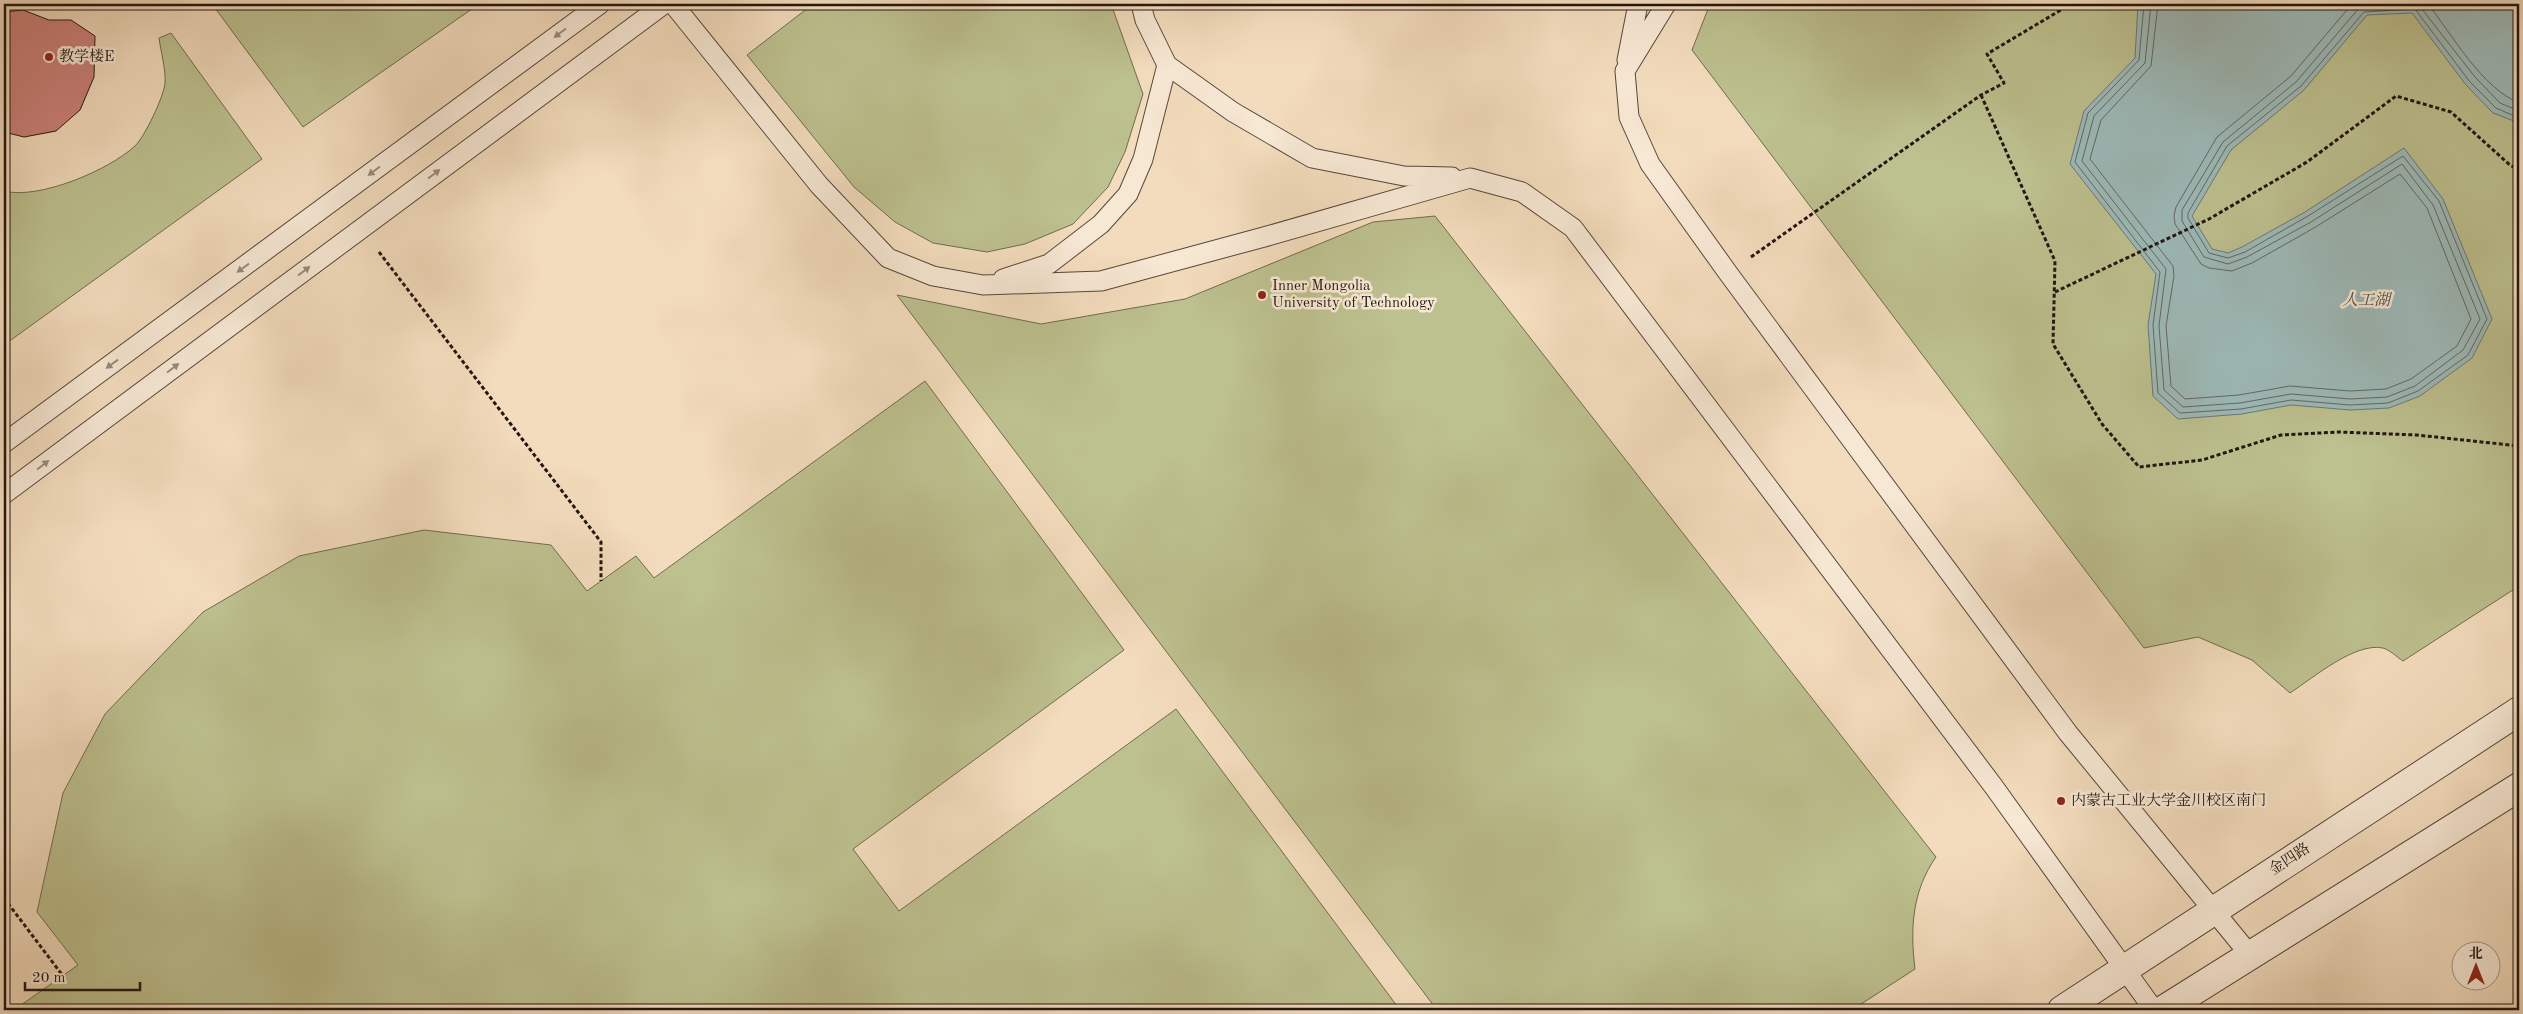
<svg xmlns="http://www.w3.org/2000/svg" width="2523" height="1014" viewBox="0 0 2523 1014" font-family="'Old Standard TT','Noto Serif SC',serif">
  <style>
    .green { fill: #bdc08f; stroke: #706b50 }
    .water { fill: #9dbab8; stroke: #6c7875 }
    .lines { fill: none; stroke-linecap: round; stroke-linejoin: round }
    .shore { stroke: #606864; stroke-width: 1 }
    .building { fill: #cb8079; stroke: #221611 }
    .service-casing { stroke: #56483c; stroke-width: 21 }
    .tertiary-casing { stroke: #56483c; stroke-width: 30 }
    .path { stroke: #221611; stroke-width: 3; stroke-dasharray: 4 2.5; stroke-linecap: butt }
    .service { stroke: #f7e8d4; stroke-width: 19 }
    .tertiary { stroke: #f7e8d4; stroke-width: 28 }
    .oneway { fill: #978a7c }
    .poi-dot { fill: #8f2418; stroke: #f7e8d4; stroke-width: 2 }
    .labels { text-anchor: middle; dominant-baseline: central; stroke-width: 5; stroke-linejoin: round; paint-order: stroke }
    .poi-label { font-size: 15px; fill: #221611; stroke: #f7e8d4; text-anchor: start }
    .street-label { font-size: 15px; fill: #221611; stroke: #f7e8d4 }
    .water-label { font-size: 16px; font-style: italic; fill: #4d4f4b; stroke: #f7e8d4 }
  </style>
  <rect width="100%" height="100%" fill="#f3dcbd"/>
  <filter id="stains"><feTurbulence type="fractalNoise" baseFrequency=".004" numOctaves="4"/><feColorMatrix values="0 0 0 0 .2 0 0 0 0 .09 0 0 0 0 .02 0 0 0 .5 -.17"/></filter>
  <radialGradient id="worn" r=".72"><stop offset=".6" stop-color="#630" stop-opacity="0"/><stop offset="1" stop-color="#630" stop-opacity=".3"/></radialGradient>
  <path class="green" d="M212,4H479L303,127Z
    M813,4H1111L1143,94L1125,152L1108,187L1073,224L1025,244L987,252L933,243L895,222L854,187L747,55Z
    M1710,4H2519V586L2403,661C2397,657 2390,650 2383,648C2355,642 2313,678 2290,693L2252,660L2198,637L2144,648L1692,50Z
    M171,33L262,159L4,345V191C39,200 109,170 135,146C145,136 163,98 165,84C166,69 161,53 159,38Z
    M1435,216L1936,857C1912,891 1910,929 1915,969L1852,1010H1437L897,295L1041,324L1185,299L1373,222Z
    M925,381L1124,650L853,849L899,911L1176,709L1400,1010H14L78,965L37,912L63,793L105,714L203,612L299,556L424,530L551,545L587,591L636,556L654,578Z"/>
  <path class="water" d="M2138,4H2519V123L2493,113L2466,85L2412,13L2367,15L2304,90L2231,150L2192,216L2212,249L2228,253L2242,247L2305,212L2404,148L2443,199L2492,319L2472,358L2420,396L2389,408L2350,410L2291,405L2242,414L2178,419L2153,396L2148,325L2156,274L2070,164L2084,111L2135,58Z"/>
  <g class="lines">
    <path class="shore" d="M2144,4L2139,60L2088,113L2075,162L2160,272L2153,325L2158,393L2180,413L2241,409L2291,400L2350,405L2388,403L2418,391L2468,355L2487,319L2439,201L2403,156L2308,216L2245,252L2228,258L2209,253L2188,218V213L2227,146L2301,86L2364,12L2415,9L2470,82L2496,108L2519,118
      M2151,4L2145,63L2094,116L2082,161L2166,269L2159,326L2164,390L2183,407L2240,403L2291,394L2350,399L2387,397L2415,386L2463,350L2480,319L2433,205L2402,164L2311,222L2247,257L2228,264L2204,257L2182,221V210L2223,142L2296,82L2360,7L2373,4
      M2158,4L2151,66L2101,120L2090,159L2173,266L2174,276L2166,326L2171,386L2185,399L2239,395L2290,386L2350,391L2386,389L2411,379L2457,346L2471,319L2427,208L2400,174L2314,228L2252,263L2232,271L2209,268L2201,264L2175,224L2174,216L2176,207L2217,137L2291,76L2352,4
      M2418,4L2475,77L2500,103L2519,111
      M2428,4C2453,36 2482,88 2519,103"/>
  </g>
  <path class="building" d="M23,10L49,20H71L95,36L94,77L80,110L56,131L24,137L4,132V12Z"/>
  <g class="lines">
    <g class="service-casing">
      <path id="service" d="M673,4L819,185L888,258L933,276L983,285L1101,281L1264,237L1470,178L1522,192L1573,228L1994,787L2154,1010
        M1666,4L1625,71L1629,117L1650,164L1728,273L2068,733L2250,955
        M1627,60L1638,4
        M1167,65L1233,112L1312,158L1404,176L1452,177
        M1003,279L1049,264L1101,224L1128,194L1143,159L1167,65L1145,20L1141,4
        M4,443L600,4
        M4,494L664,4"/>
    </g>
    <g class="tertiary-casing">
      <path id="tertiary" d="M2062,1010L2519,711
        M2163,1010L2519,787"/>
    </g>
    <path class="path" d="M1981,95L2055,261L2053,344L2102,424L2139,467L2202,460L2281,435L2339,432L2417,435L2519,446
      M379,252L601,542V581
      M1751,257L1981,95L2004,83L1987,54L2071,4
      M2055,292L2209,219L2307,162L2396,96L2451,112L2511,166L2519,168
      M4,898L63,976"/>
    <use href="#service" class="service"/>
    <use href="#tertiary" class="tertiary"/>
  </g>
  <defs><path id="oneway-solid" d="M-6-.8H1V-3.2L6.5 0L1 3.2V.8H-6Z" transform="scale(1.25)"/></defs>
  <g class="oneway">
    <use href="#oneway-solid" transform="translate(560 33) rotate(143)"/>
    <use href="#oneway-solid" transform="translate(374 171) rotate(143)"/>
    <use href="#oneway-solid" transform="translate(434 174) rotate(-37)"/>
    <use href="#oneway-solid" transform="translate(243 268) rotate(144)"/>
    <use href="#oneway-solid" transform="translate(304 271) rotate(-37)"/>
    <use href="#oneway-solid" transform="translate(112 364) rotate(144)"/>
    <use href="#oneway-solid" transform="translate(173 368) rotate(-37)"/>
    <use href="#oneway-solid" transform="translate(43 465) rotate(-37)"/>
  </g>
  <g class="poi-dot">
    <circle cx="49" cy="57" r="5"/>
    <circle cx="1262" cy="295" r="5"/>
    <circle cx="2061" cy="801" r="5"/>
  </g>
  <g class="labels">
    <g class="poi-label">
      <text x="59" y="57">教学楼E</text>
      <text x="1272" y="286">Inner Mongolia<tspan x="1272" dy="17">University of Technology</tspan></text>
      <text x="2071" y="801">内蒙古工业大学金川校区南门</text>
    </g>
    <g class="street-label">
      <text transform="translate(2290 860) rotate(-33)">金四路</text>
    </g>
    <g class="water-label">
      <text x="2366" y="301">人工湖</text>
    </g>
  </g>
  <rect width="2523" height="1014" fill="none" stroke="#f3dcbd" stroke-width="20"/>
  <rect x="5" y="5" width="2513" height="1004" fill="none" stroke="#221611" stroke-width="2.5"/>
  <rect x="10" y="10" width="2503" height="994" fill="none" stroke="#221611"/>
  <g transform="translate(2476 966)"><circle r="24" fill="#f7e8d4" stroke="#a29486"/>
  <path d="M0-4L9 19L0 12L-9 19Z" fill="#8f2418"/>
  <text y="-8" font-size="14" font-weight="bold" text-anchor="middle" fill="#221611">北</text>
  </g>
  <path d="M25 982v8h115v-8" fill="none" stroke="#221611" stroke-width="2.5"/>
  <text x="32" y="982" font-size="15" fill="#221611" stroke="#f7e8d4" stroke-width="4" paint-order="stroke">20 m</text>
  <rect width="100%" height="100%" filter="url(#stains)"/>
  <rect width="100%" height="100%" fill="url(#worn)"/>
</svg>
